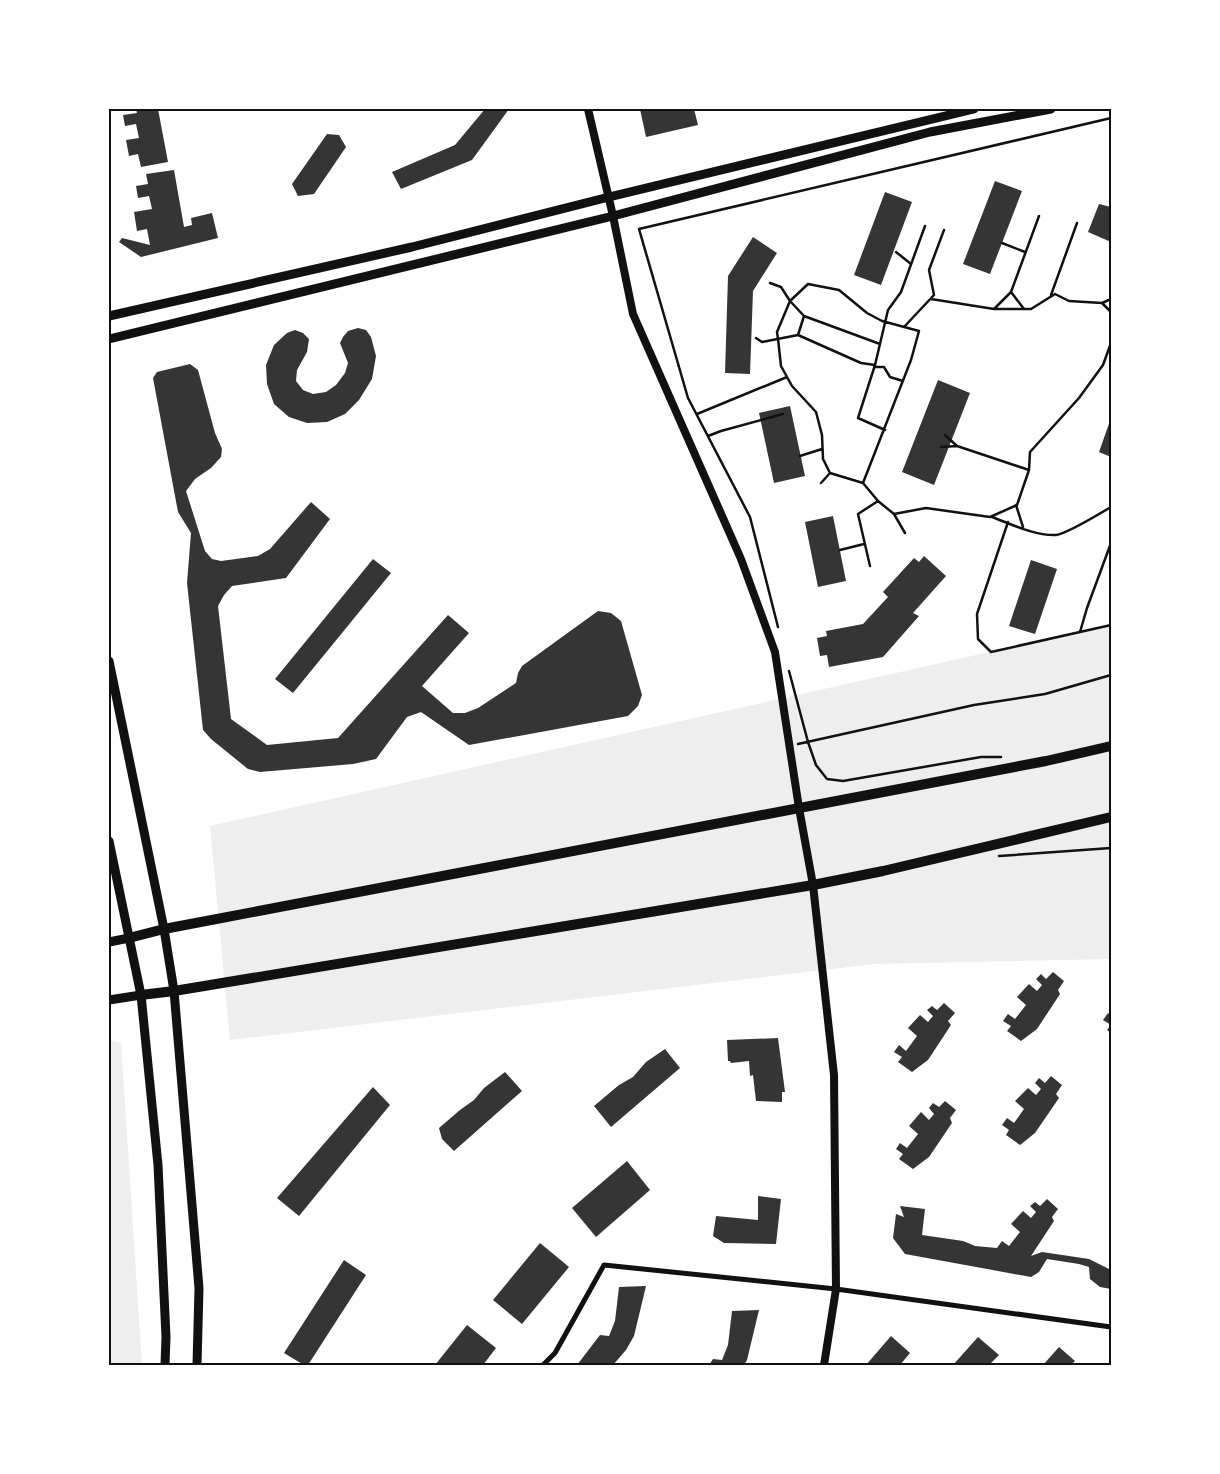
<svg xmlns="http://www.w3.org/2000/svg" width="1220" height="1474" viewBox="0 0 1220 1474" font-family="Helvetica,sans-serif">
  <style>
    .green { fill: #eee }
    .building { fill: #353535 }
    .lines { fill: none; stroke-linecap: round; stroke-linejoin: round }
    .path { stroke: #111; stroke-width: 2.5 }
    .minor { stroke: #111; stroke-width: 5 }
    .tertiary { stroke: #111; stroke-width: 8 }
    .secondary { stroke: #111; stroke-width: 9 }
    .primary { stroke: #111; stroke-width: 10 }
    .neatline { fill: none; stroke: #111; stroke-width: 2 }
  </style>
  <rect width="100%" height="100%" fill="#fff"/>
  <path class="green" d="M1111,625V959L874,964L230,1040L210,826Z
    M109,1040L121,1043L142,1365H109Z"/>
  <path class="building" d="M136,109H158L168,162L141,167L138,154L129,156L126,140L139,138L136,124L125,126L123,115L137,113Z
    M485,109H509L472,160L401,189L392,172L455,145Z
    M640,109H694L698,125L646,137Z
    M327,134L339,135L346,147L314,194L298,196L292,184Z
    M174,170L184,227L192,225L191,218L212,213L218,238L141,257L119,242L122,238L150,245L147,229L137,231L134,212L152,209L149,196L138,198L136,186L148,184L146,174Z
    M995,181L1022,191L990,274L963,264Z
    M885,192L912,202L881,285L854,275Z
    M1099,204L1111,207V242L1088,232Z
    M753,237L777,253L753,291L750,374L725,373L728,276Z
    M358,328L366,330L371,337L376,356L372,379L359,400L345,414L327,422L307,423L289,417L274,404L267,384L266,365L274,345L287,333L295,330L303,333L309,339L307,352L297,370L296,381L303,390L313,394L326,392L336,385L345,373L348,363L340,343L343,337L348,331Z
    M190,364L198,370L215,433L222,449L221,457L211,468L195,479L186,491L205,551L212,559L221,561L258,556L270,549L311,502L330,519L286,578L232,586L224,595L218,606L231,719L267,745L338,738L448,615L469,633L422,686L453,713H465L478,708L516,683L518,673L522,666L598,611L611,613L621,621L642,695L638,706L628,716L469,745L421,712L407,717L376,759L353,764L260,772L248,769L211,739L203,730L187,583L191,533L178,512L153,378L157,372Z
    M938,380L970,393L934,485L902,472Z
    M790,406L805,476L774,483L759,413Z
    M1111,418V457L1099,452Z
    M833,516L846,581L818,587L805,522Z
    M924,556L946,576L913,613L919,616L883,657L829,667L827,655L820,656L817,638L827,636L826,631L863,624L888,597L883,592L914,558L919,562Z
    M373,559L391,573L293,693L275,679Z
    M1031,560L1057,569L1035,634L1009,626Z
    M1053,972L1064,981L1058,990L1060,994L1037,1029L1021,1041L1007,1031L1011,1026L1003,1021L1008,1014L1015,1019L1026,1005L1017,997L1029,984L1037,991L1042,985L1036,979L1041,974L1046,979Z
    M944,1003L955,1013L948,1021L951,1025L928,1060L912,1072L898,1062L902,1057L894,1052L899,1045L906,1051L917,1036L908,1028L920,1015L928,1022L933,1016L927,1010L932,1006L937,1010Z
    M1108,1013L1111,1016V1033L1107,1030L1111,1025L1103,1020Z
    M778,1038L785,1092H782V1102L756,1101L753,1075L750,1076L749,1061L731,1063L730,1061H728L727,1040Z
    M665,1049L680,1068L611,1127L594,1106L619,1085L633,1077L646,1062Z
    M505,1072L522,1091L454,1151L442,1139L439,1128L460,1110L474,1100L484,1088Z
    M1051,1076L1062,1085L1056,1094L1059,1098L1035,1133L1020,1145L1006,1135L1009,1130L1002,1125L1007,1118L1014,1123L1024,1109L1015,1101L1028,1088L1036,1095L1041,1089L1035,1083L1039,1078L1045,1083Z
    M373,1087L390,1105L299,1216L277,1198Z
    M945,1101L956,1110L950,1118L952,1123L929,1157L913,1169L899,1159L903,1154L896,1149L900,1143L907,1148L918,1134L909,1126L921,1112L929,1120L934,1114L929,1108L933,1103L939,1107Z
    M627,1161L650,1190L596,1237L572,1208Z
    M758,1196L781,1199L776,1244L724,1243L713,1236L716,1216L758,1220Z
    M1047,1199L1058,1209L1052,1217L1054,1221L1031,1256L1042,1252L1089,1259L1111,1270V1289L1100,1287L1090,1279L1089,1267L1079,1264L1047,1259L1039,1272L1031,1277L905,1254L893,1238L896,1214L904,1217L900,1206L925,1209L922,1235L963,1241L975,1246L997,1248L1002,1241L1009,1246L1020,1232L1011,1224L1023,1211L1031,1218L1036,1212L1030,1206L1035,1202L1040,1206Z
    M540,1243L569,1267L522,1324L493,1300Z
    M344,1260L366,1275L308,1365H304L284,1353Z
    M646,1286L634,1336L626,1350L613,1365H577L600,1335L609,1336L615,1321L619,1287Z
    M759,1310L747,1360L744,1365H709L713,1359L722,1360L728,1345L732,1311Z
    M467,1325L496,1348L483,1365H435Z
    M891,1336L910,1353L900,1365H866Z
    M978,1337L999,1355L989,1365H953Z
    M1059,1347L1075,1361L1071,1365H1043Z"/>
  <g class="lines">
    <path class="path" d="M1002,243L1025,252
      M896,252L911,264
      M808,284L839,290L867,313L882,321L919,331L911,360L863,483L830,473L823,459L822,435L816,412L792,386L787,377L781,366L778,339L777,332L790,301Z
      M1011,292L1024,309
      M1051,295L1077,223
      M931,299L994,309H1031L1055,294L1069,301L1102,303L1111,312
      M1102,303L1111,299
      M994,309L1011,292L1039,216
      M804,316L880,344
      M904,327L934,295L929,270L944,230
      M798,335L861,363L875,365L888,310L901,292L925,226
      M756,338L762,342L798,335L804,316L790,301L781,287L770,283
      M875,365L858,418L885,430
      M874,367H884L890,377L903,381
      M697,414L787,377
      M708,436L721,431L783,414
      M941,447L957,446
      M800,456L822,449
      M1029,470L1030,452L1079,398L1103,365L1111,343
      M821,483L830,473
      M863,483L878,501L894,514L905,533
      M1016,505L1023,527
      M894,514L926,508L990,517L1017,505L1029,470L957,446L945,435
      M992,517C1011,524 1035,536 1056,535C1066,534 1101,513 1111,507
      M1008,522L977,614L978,639L991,652L1111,625
      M840,550L864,544
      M870,566L858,514L878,501
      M778,627L750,517L688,398L639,229L1111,118
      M1080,632L1087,608L1111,543
      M789,671L808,742L816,765L827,779L843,781L981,757H1001
      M798,744L974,705L1045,694L1111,675
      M999,856L1111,848"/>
    <path class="minor" d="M543,1365L555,1353L604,1265L836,1289L1111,1327"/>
    <path class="tertiary" d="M588,109L613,216L633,314L741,559L775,652L799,808L813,885L834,1075L836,1289L824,1365"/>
    <path class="secondary" d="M109,316L412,247L609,197L974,109
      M109,339L613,216L930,132L1051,109
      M109,661L164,929L174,991L199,1288L197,1365
      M109,841L141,995L158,1165L166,1337L165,1365
      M109,942L129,938
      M109,1000L141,995"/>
    <path class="primary" d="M129,938L164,929L1046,761L1111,746
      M141,995L174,991L813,885L883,871L1111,817"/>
  </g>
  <rect width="1220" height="1474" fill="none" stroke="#ffffff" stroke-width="220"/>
  <rect x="110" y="110" width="1000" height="1254" class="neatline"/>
</svg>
